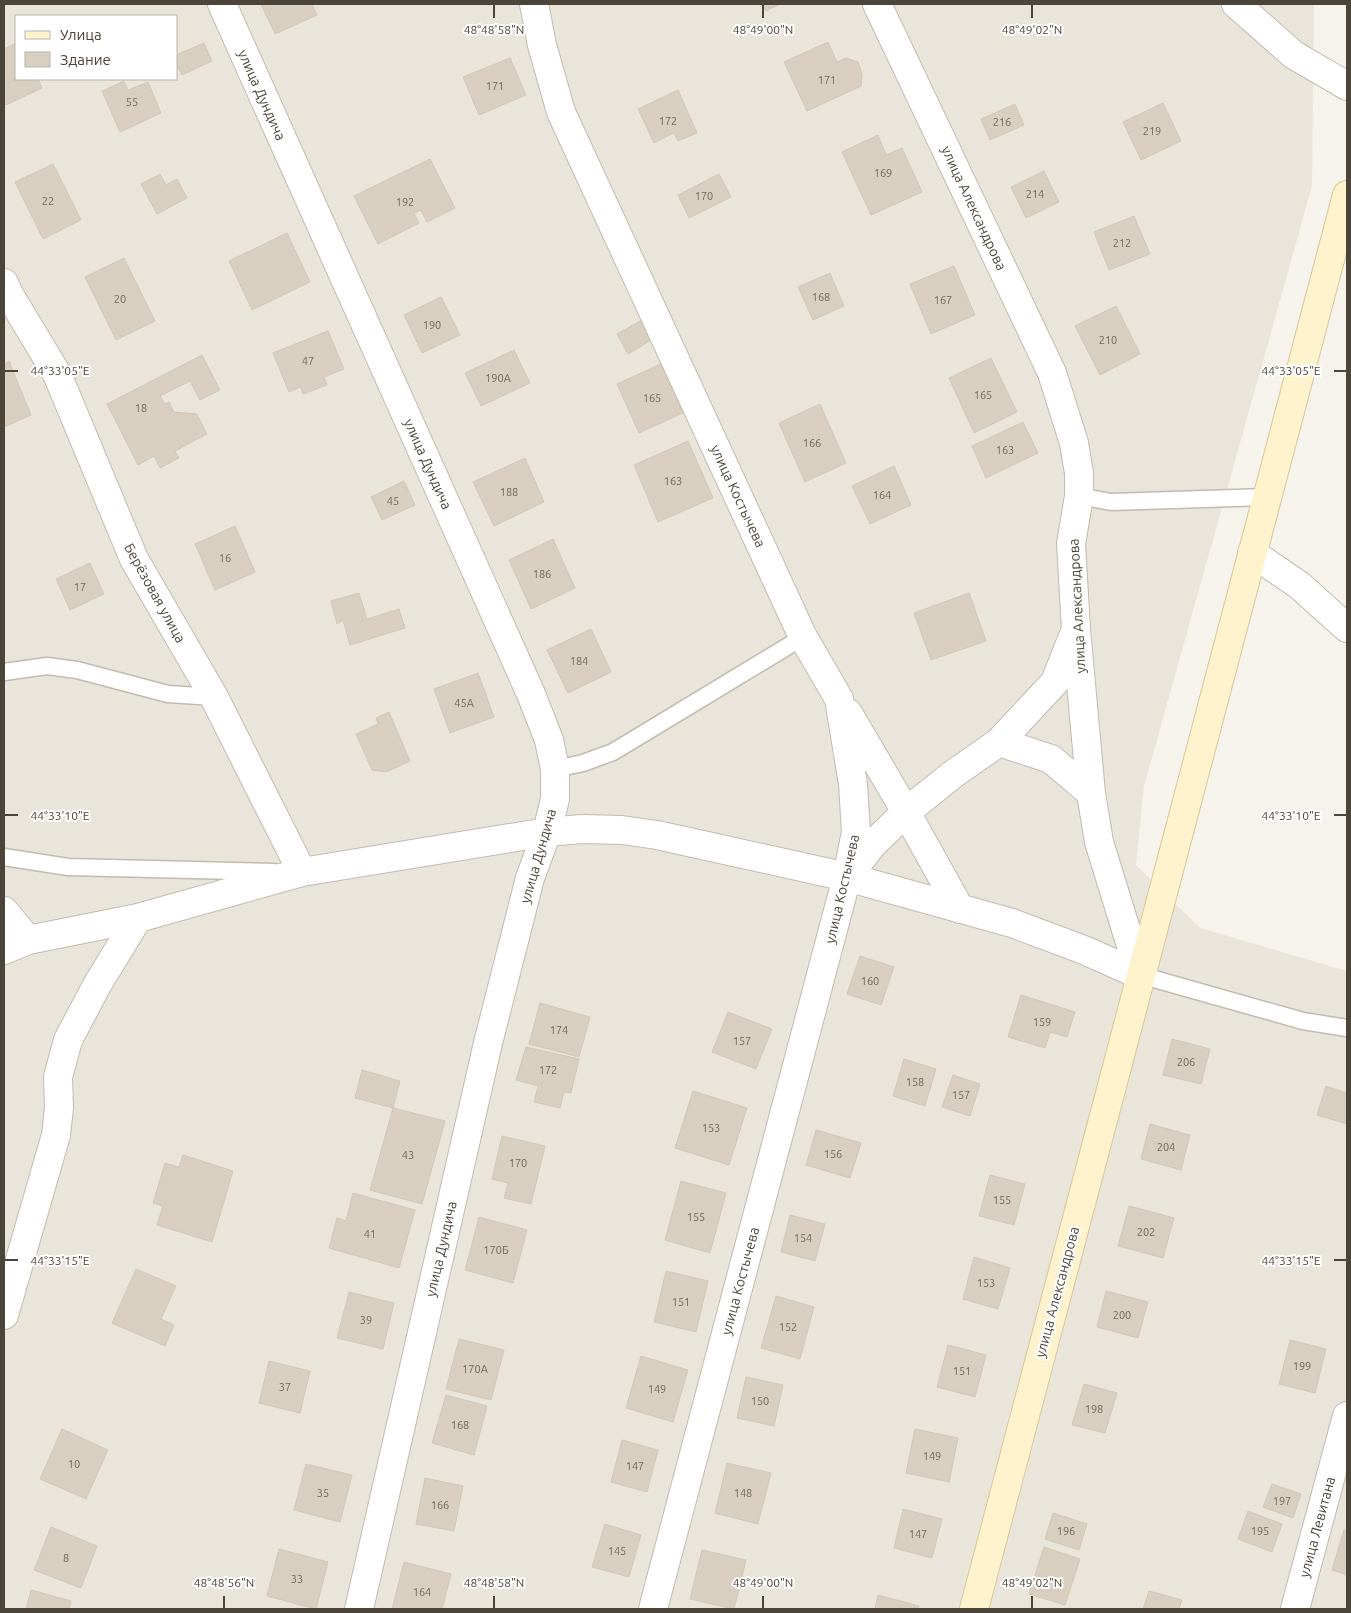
<svg xmlns="http://www.w3.org/2000/svg" width="1351" height="1613" viewBox="0 0 1351 1613" font-family="Ubuntu,sans-serif">
  <style>
    .residential { fill: #eae5da; fill-rule: evenodd }
    .building { fill: #d8cfc1; stroke: #d3c7b4 }
    .lines { fill: none; stroke-linecap: round; stroke-linejoin: round }
    .lane-casing { stroke: #c2bbae; stroke-width: 19 }
    .street-casing { stroke: #c2bbae; stroke-width: 30 }
    .secondary-casing { stroke: #d6c79b; stroke-width: 30 }
    .lane { stroke: #fff; stroke-width: 16 }
    .street { stroke: #fff; stroke-width: 28 }
    .secondary { stroke: #fff3cd; stroke-width: 28 }
    .ticks { fill: none; stroke: #4b4439; stroke-width: 2 }
    .labels { text-anchor: middle; dominant-baseline: central; stroke-width: 4; stroke-linejoin: round; paint-order: stroke }
    .number-label { font-size: 11px; fill: #6e675b }
    .street-label { font-size: 14px; fill: #4b4439; stroke: #fff }
    .ticks-label { font-size: 12px; text-anchor: middle; fill: #4b4439; stroke: #fff; stroke-width: 4; stroke-linejoin: round; paint-order: stroke }
  </style>
  <rect width="100%" height="100%" fill="#f6f3ec"/>
  <path class="residential" d="M4,4H1314L1312,186L1144,786L1136,865L1200,928L1347,971V1609H4ZM16,16H176V79H16Z"/>
  <path class="building" d="M261,4H312L317,15L275,34Z
    M762,4H780L766,11Z
    M828,42L837,62L846,58L858,62L862,74L861,86L807,111L784,62Z
    M16,43V79H38L42,88L6,105L4,100V49Z
    M204,43L212,61L182,75L176,63V55Z
    M510,58L526,95L479,115L463,77Z
    M124,81L128,90L148,82L161,113L120,132L102,91Z
    M678,90L697,133L678,141L674,133L654,143L638,109Z
    M1163,103L1181,141L1141,160L1123,122Z
    M1015,104L1024,125L990,140L981,119Z
    M878,135L886,155L902,148L922,192L871,215L842,152Z
    M430,159L455,208L427,222L421,210L414,213L419,223L378,244L354,196Z
    M53,164L81,220L43,239L15,182Z
    M1044,171L1059,202L1026,218L1011,187Z
    M160,174L166,185L177,179L187,198L157,214L141,184Z
    M719,174L731,197L689,218L678,195Z
    M1134,216L1150,254L1109,270L1094,232Z
    M287,233L310,282L252,310L229,261Z
    M124,258L155,321L116,340L85,277Z
    M954,266L975,315L931,334L910,284Z
    M830,273L844,306L813,320L798,287Z
    M441,297L460,335L422,353L404,315Z
    M1116,306L1140,354L1100,375L1075,326Z
    M642,320L653,339L628,354L617,334Z
    M328,331L344,369L324,377L327,385L303,394L301,387L289,392L273,353Z
    M514,350L530,383L481,406L465,373Z
    M202,355L220,390L200,400L190,381L160,396L165,404L169,402L174,412L197,414L207,434L175,451L179,458L160,468L154,456L138,465L107,404Z
    M991,358L1017,412L974,433L949,378Z
    M9,361L31,415L4,427V364Z
    M665,362L687,411L639,433L617,384Z
    M820,404L846,463L805,482L779,423Z
    M1023,422L1038,453L986,478L972,446Z
    M688,441L713,498L658,522L634,465Z
    M525,458L544,502L494,526L473,482Z
    M894,466L911,505L870,524L852,486Z
    M404,481L415,505L382,520L371,497Z
    M235,526L255,572L215,590L195,544Z
    M553,539L575,588L531,609L509,560Z
    M90,563L104,594L70,610L56,579Z
    M359,593L367,619L399,609L405,628L350,645L343,620L337,624L331,601Z
    M969,593L986,641L931,660L914,613Z
    M591,629L611,672L568,693L547,650Z
    M478,673L494,717L450,733L434,689Z
    M389,712L410,761L386,772L372,770L356,734L378,724L376,718Z
    M860,956L894,967L881,1005L847,994Z
    M1021,995L1075,1012L1067,1037L1050,1032L1045,1048L1008,1037Z
    M540,1003L590,1017L579,1057L529,1044Z
    M728,1012L772,1029L756,1069L712,1052Z
    M1172,1039L1210,1049L1201,1084L1163,1075Z
    M526,1047L579,1059L571,1093L564,1092L560,1108L534,1102L538,1086L516,1080Z
    M904,1059L936,1069L925,1106L893,1096Z
    M362,1070L400,1081L393,1108L355,1098Z
    M953,1075L980,1084L970,1116L942,1107Z
    M1326,1086L1346,1093L1347,1089V1124L1317,1115Z
    M693,1091L747,1108L729,1165L675,1148Z
    M393,1108L445,1121L422,1204L370,1190Z
    M1150,1124L1190,1135L1181,1170L1141,1159Z
    M816,1130L861,1143L850,1178L806,1165Z
    M502,1136L545,1146L531,1204L504,1198L508,1183L492,1179Z
    M183,1155L233,1171L212,1242L157,1225L163,1206L153,1203L165,1163L179,1167Z
    M990,1175L1025,1184L1014,1225L979,1216Z
    M681,1181L726,1193L710,1253L665,1240Z
    M353,1193L415,1210L399,1268L329,1248L337,1218L346,1221Z
    M1129,1206L1174,1218L1163,1258L1118,1246Z
    M790,1215L825,1224L815,1261L781,1252Z
    M479,1217L527,1230L513,1283L465,1270Z
    M974,1257L1010,1268L998,1309L963,1299Z
    M136,1269L176,1286L161,1319L174,1325L165,1346L112,1323Z
    M666,1271L708,1281L696,1332L654,1322Z
    M1106,1291L1148,1302L1138,1338L1097,1327Z
    M349,1292L394,1303L383,1349L337,1338Z
    M776,1296L814,1307L800,1359L761,1348Z
    M459,1339L504,1350L491,1400L446,1389Z
    M1290,1340L1326,1349L1315,1393L1279,1384Z
    M948,1345L986,1355L975,1397L937,1387Z
    M641,1356L688,1370L673,1422L626,1408Z
    M269,1361L310,1371L300,1413L259,1403Z
    M746,1377L783,1385L774,1426L737,1418Z
    M1084,1384L1117,1393L1105,1433L1072,1425Z
    M446,1395L487,1406L474,1455L432,1443Z
    M62,1429L108,1450L86,1499L40,1479Z
    M915,1429L958,1438L949,1482L906,1473Z
    M622,1440L658,1450L647,1492L611,1482Z
    M727,1463L771,1473L758,1524L715,1513Z
    M306,1464L352,1475L340,1522L294,1510Z
    M425,1478L463,1486L454,1531L416,1524Z
    M1272,1484L1301,1494L1293,1518L1263,1507Z
    M903,1509L942,1519L932,1558L894,1548Z
    M1248,1511L1282,1524L1272,1552L1238,1539Z
    M1053,1513L1087,1524L1079,1550L1045,1539Z
    M605,1524L641,1535L629,1577L592,1567Z
    M51,1527L97,1546L81,1588L34,1570Z
    M1344,1530L1347,1531V1575L1332,1570Z
    M1044,1547L1080,1559L1065,1605L1029,1594Z
    M279,1549L328,1562L316,1609L267,1596Z
    M702,1550L746,1560L734,1609L690,1599Z
    M404,1562L451,1574L442,1609H392Z
    M31,1590L71,1601L69,1609H26Z
    M1149,1591L1182,1600L1179,1609H1143Z
    M878,1595L919,1606L918,1609H875Z"/>
  <g class="lines">
    <g class="lane-casing">
      <path id="lane" d="M1079,496L1111,502L1266,497
        M4,672L47,666L77,670L168,694L214,697
        M555,769L583,763L613,752L803,637
        M4,857L68,867L274,872
        M1140,975L1303,1021L1347,1028"/>
    </g>
    <g class="street-casing">
      <path id="street" d="M222,4L531,694L549,740L555,769V799L547,832L530,878L488,1043L359,1609
        M534,4L542,45L561,112L803,637L839,699L853,784L856,832L847,877L653,1609
        M877,4L1052,373L1074,443L1079,473V496L1071,544L1076,629L1091,793L1099,842L1140,975
        M1236,4L1294,55L1347,86
        M4,283L10,296L57,374L134,559L214,697L302,872
        M1252,553L1299,585L1347,628
        M848,713L906,812L960,909
        M999,742L1051,759L1091,793
        M851,872L872,845L906,812L952,775L999,742L1055,682L1074,634
        M4,911L28,940
        M4,950L28,940L138,918L302,872L547,832L582,829L622,830L657,835L847,877L1012,923L1084,950L1140,975
        M4,1315L56,1135L59,1108L58,1077L68,1040L97,985L138,918
        M1295,1609L1347,1416"/>
    </g>
    <g class="secondary-casing">
      <path id="secondary" d="M974,1609L1347,195"/>
    </g>
    <use href="#lane" class="lane"/>
    <use href="#street" class="street"/>
    <use href="#secondary" class="secondary"/>
  </g>
  <path class="ticks" d="M494,5V18M763,5V18M1032,5V18M5,371H18M1334,371H1346M5,815H18M1334,815H1346M5,1260H18M1334,1260H1346M224,1596V1608M494,1596V1608M763,1596V1608M1032,1596V1608"/>
  <g class="labels">
    <g class="number-label">
      <text x="827" y="80">171</text>
      <text x="495" y="86">171</text>
      <text x="132" y="102">55</text>
      <text x="668" y="121">172</text>
      <text x="1002" y="122">216</text>
      <text x="1152" y="131">219</text>
      <text x="883" y="173">169</text>
      <text x="1035" y="194">214</text>
      <text x="704" y="196">170</text>
      <text x="48" y="201">22</text>
      <text x="405" y="202">192</text>
      <text x="1122" y="243">212</text>
      <text x="821" y="297">168</text>
      <text x="120" y="299">20</text>
      <text x="943" y="300">167</text>
      <text x="432" y="325">190</text>
      <text x="1108" y="340">210</text>
      <text x="308" y="361">47</text>
      <text x="498" y="378">190А</text>
      <text x="983" y="395">165</text>
      <text x="652" y="398">165</text>
      <text x="141" y="408">18</text>
      <text x="812" y="443">166</text>
      <text x="1005" y="450">163</text>
      <text x="673" y="481">163</text>
      <text x="509" y="492">188</text>
      <text x="882" y="495">164</text>
      <text x="393" y="501">45</text>
      <text x="225" y="558">16</text>
      <text x="542" y="574">186</text>
      <text x="80" y="587">17</text>
      <text x="579" y="661">184</text>
      <text x="464" y="703">45А</text>
      <text x="870" y="981">160</text>
      <text x="1042" y="1022">159</text>
      <text x="559" y="1030">174</text>
      <text x="742" y="1041">157</text>
      <text x="1186" y="1062">206</text>
      <text x="548" y="1070">172</text>
      <text x="915" y="1082">158</text>
      <text x="961" y="1095">157</text>
      <text x="711" y="1128">153</text>
      <text x="1166" y="1147">204</text>
      <text x="833" y="1154">156</text>
      <text x="408" y="1155">43</text>
      <text x="518" y="1163">170</text>
      <text x="1002" y="1200">155</text>
      <text x="696" y="1217">155</text>
      <text x="1146" y="1232">202</text>
      <text x="370" y="1234">41</text>
      <text x="803" y="1238">154</text>
      <text x="496" y="1250">170Б</text>
      <text x="986" y="1283">153</text>
      <text x="681" y="1302">151</text>
      <text x="1122" y="1315">200</text>
      <text x="366" y="1320">39</text>
      <text x="788" y="1327">152</text>
      <text x="1302" y="1366">199</text>
      <text x="475" y="1369">170А</text>
      <text x="962" y="1371">151</text>
      <text x="285" y="1387">37</text>
      <text x="657" y="1389">149</text>
      <text x="760" y="1401">150</text>
      <text x="1094" y="1409">198</text>
      <text x="460" y="1425">168</text>
      <text x="932" y="1456">149</text>
      <text x="74" y="1464">10</text>
      <text x="635" y="1466">147</text>
      <text x="323" y="1493">35</text>
      <text x="743" y="1493">148</text>
      <text x="1282" y="1501">197</text>
      <text x="440" y="1505">166</text>
      <text x="1066" y="1531">196</text>
      <text x="1260" y="1531">195</text>
      <text x="918" y="1534">147</text>
      <text x="617" y="1551">145</text>
      <text x="66" y="1558">8</text>
      <text x="297" y="1579">33</text>
      <text x="422" y="1592">164</text>
    </g>
    <g class="street-label">
      <text transform="translate(262 95) rotate(66)">улица Дундича</text>
      <text transform="translate(974 208) rotate(65)">улица Александрова</text>
      <text transform="translate(428 464) rotate(66)">улица Дундича</text>
      <text transform="translate(738 496) rotate(65)">улица Костычева</text>
      <text transform="translate(155 593) rotate(61)">Берёзовая улица</text>
      <text transform="translate(1077 606) rotate(-93)">улица Александрова</text>
      <text transform="translate(538 856) rotate(-74)">улица Дундича</text>
      <text transform="translate(842 889) rotate(-77)">улица Костычева</text>
      <text transform="translate(441 1249) rotate(-77)">улица Дундича</text>
      <text transform="translate(740 1281) rotate(-75)">улица Костычева</text>
      <text transform="translate(1057 1292) rotate(-75)">улица Александрова</text>
      <text transform="translate(1317 1527) rotate(-75)">улица Левитана</text>
    </g>
  </g>
  <g class="ticks-label">
    <text x="494" y="34">48°48'58"N</text>
    <text x="763" y="34">48°49'00"N</text>
    <text x="1032" y="34">48°49'02"N</text>
    <text x="1291" y="375">44°33'05"E</text>
    <text x="60" y="375">44°33'05"E</text>
    <text x="1291" y="820">44°33'10"E</text>
    <text x="60" y="820">44°33'10"E</text>
    <text x="1291" y="1265">44°33'15"E</text>
    <text x="60" y="1265">44°33'15"E</text>
    <text x="224" y="1587">48°48'56"N</text>
    <text x="494" y="1587">48°48'58"N</text>
    <text x="763" y="1587">48°49'00"N</text>
    <text x="1032" y="1587">48°49'02"N</text>
  </g>
  <rect width="1351" height="1613" fill="none" stroke="#4b4439" stroke-width="10"/>
  <rect x="15" y="15" width="162" height="65" fill="#ffffff" stroke="#b7b4b0"/>
  <rect x="25" y="31" width="25" height="8" fill="#fff3cd" stroke="#b7b4b0"/>
  <text x="60" y="40" font-size="15" fill="#4b4439">Улица</text>
  <rect x="25" y="52" width="25" height="15" fill="#d8cfc1" stroke="#b7b4b0"/>
  <text x="60" y="65" font-size="15" fill="#4b4439">Здание</text>
</svg>
